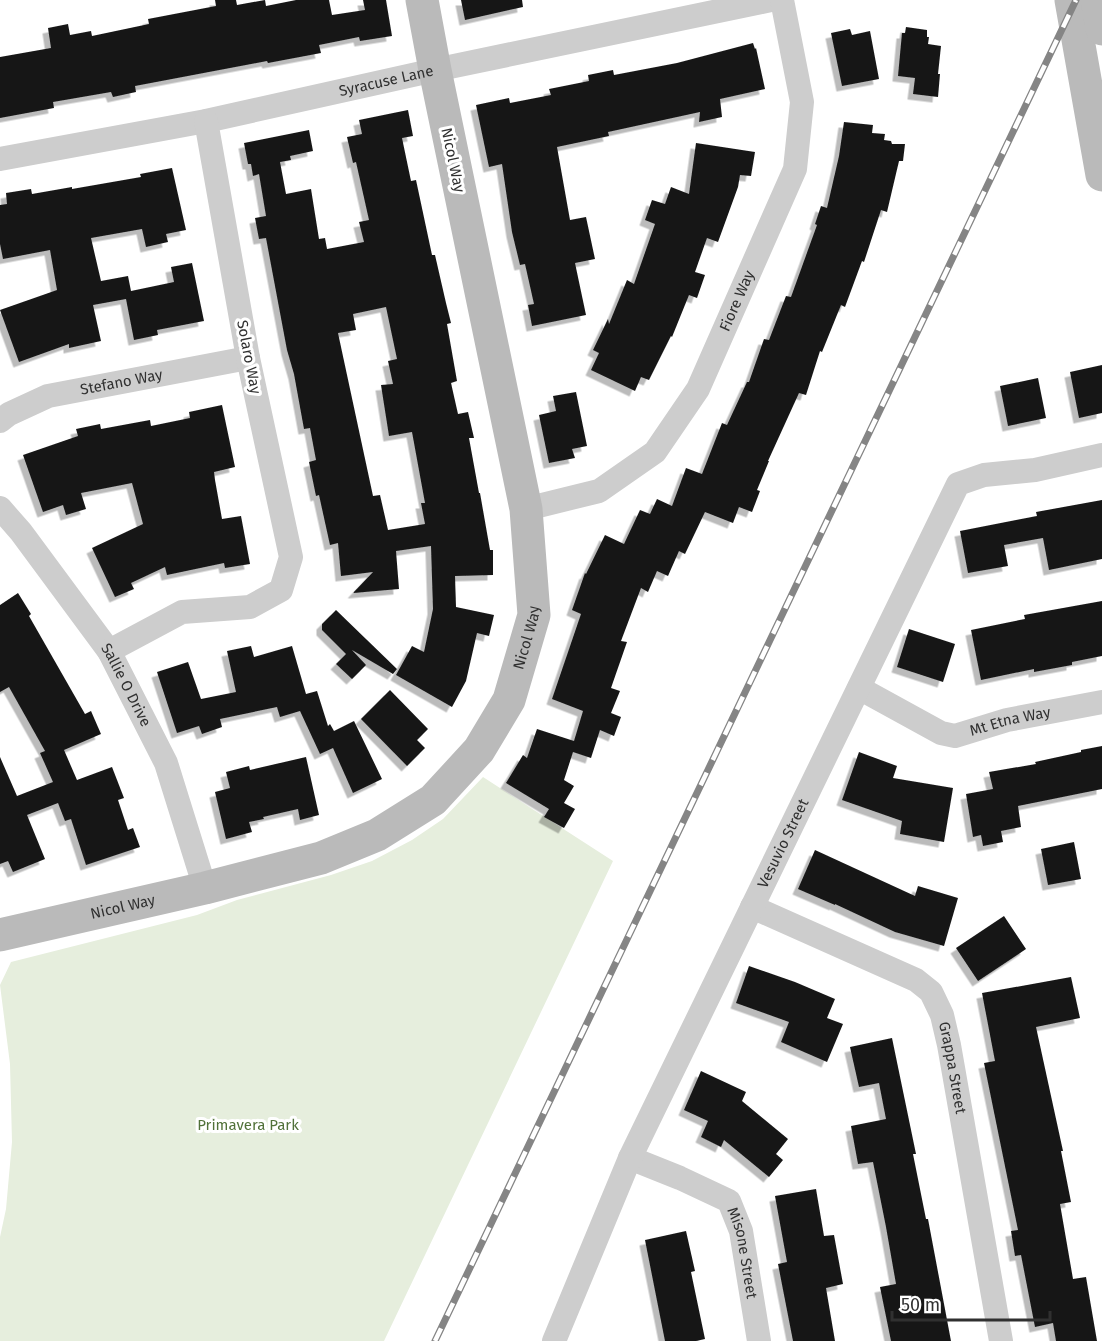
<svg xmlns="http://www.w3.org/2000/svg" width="1102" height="1341" viewBox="0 0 1102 1341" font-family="'Fira Sans',sans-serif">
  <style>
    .green { fill: #e6eedd }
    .building { fill: #171717; fill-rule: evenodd; filter: url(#shadow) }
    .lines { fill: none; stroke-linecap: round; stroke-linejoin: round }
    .street { stroke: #cdcdcd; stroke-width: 24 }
    .secondary { stroke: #bababa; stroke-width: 33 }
    .rail-casing { stroke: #858585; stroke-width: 7 }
    .rail { stroke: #fff; stroke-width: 4.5; stroke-dasharray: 14; stroke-linecap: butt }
    .labels { text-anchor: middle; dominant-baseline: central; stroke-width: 6; stroke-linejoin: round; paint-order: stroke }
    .street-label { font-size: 15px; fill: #303030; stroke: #fff }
    .park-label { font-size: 15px; fill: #517139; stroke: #fff }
  </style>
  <defs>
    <filter id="shadow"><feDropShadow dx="-5.5" dy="5.5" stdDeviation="0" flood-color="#0004"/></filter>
  </defs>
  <rect width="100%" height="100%" fill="#fff"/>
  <path class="green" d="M483,777L613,861L384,1341H0V1237L6,1209L12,1142L10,1064L0,985L11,962L197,915L237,900L331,875L372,861L412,840L443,819Z"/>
  <path class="building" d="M215,0H236L237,5L265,0L266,6L296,0H329L332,15L365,10L363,0H386L392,36L360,41L359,37L319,45L321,53L268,63L267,61L135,86L136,92L113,97L111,92L53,102L54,108L0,118V57L51,48L48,28L68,24L70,35L91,31L92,36L149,24L148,19L216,6Z
    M461,0H522L523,7L465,20Z
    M906,27L927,30V37H929L928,44L941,46L938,74H940L938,97L913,94L915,78L898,76L902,33H905Z
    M850,29L852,35L870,31L879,79L842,86L831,33Z
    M753,43L755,49L756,48L765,89L720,99L722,117L699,122L700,112L608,132L609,136L557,147L570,220L586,217L595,259L575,263L586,315L532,326L528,305L534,304L525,264L520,265L512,232L502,164L489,167L476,105L509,98L510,103L551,95L549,89L589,81L588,75L613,70L614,75L677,63Z
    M408,110L413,136L402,138L411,181L416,180L432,255H435L446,303L451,323L447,324L457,381L451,383L458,414L468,412L474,438H469L479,493H480L490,550H493V575L455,576L456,607L494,615L489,636L477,633L466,681L452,707L396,675L412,646L424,652L433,609L431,546L396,551L399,589L353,593L373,572L341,576L338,543L330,545L319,495L316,496L309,462L316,460L310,428L304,429L294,374L287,350L266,238L259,239L255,218L266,216L259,174L253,176L251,164H248L244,143L309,130L313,151L290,156L291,160L280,162L286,194L311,189L319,239L325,238L327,249L364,242L359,222L369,220L356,162L353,163L347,137L362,134L359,120ZM386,307L397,359L388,361L393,384L381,385L389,436L412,432L425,503H421L425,524L388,530L380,495L373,496L338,333L356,330L353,314Z
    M844,122L873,125L872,133L885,134L884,140L891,141L892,144H905L903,161H899L887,212L881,210L864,262L862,261L845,307L841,305L822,352L820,351L806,395L799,393L768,461H769L757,490L760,491L752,512L739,507L733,523L705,512L685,554L679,551L668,576L657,571L648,592L641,588L621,641L627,642L611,688L620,691L611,713L621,717L614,736L600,730L591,758L573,752L564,780L574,786L564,803L575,809L564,828L544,817L549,809L506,783L523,755L527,758L537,729L574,741L583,711L552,699L581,614L572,610L585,573L586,574L605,535L624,544L640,510L650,514L657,499L672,506L686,468L702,474L722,423L727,425L747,382H749L764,339L769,340L786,296L791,297L817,225L815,224L821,206L827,208L839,156Z
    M696,143L755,152L751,176L740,175L738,187L718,242L707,238L695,272L705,275L697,298L689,295L672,337L671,336L649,380L641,377L635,391L591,370L599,353L593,350L608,319L609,324L627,280L634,284L655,224L645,220L652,200L665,204L671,187L689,194Z
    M172,168L186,230L166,234L168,242L146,247L142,229L91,238L101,281L128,276L131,291L174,282L171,267L192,263L204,321L157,330L158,335L134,340L126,299L93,305L101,341L69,348V344L19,362L0,310L57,290L50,250L3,259L0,244V205L7,204L6,193L31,189L32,194L72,187V189L141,177L140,174Z
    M1102,365V413L1079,418L1070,372Z
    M1038,378L1046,418L1008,426L1000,386Z
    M576,392L587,446L572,449L575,458L549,463L539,415L556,411L553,396Z
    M222,405L235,467L214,472L215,480L222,519L241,516L250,564L225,568L224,563L167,575L165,567L131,583L134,589L115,597L92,548L143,524L132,483L81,493L86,509L66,515L63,505L43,512L23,455L78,436L76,429L100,424L101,429L150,420L151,426L190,418L189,412Z
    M1102,500V559L1049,570L1043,538L1004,545L1008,566L968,573L960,531L1037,516L1036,512Z
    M18,593L31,614L29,616L85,714L91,711L101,734L64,750L77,780L112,767L124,798L118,800L128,830L133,828L140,847L86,865L71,819L65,821L58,803L27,815L45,859L13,872L8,861L0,864V757L17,796L53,782L40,753L45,751L9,687L0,692V605Z
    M1102,601V656L1072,662V665L1034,672V669L981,680L971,630L1025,619L1024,615Z
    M336,610L397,669L393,674L352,650L366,665L352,679L336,664L346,654L322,630V624Z
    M909,629L955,644L943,682L897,667Z
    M251,646L254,657L292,646L306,694L317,691L328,726L330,724L334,731L354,721L382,779L353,793L333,748L320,754L300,711L280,717L277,707L220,719L222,727L202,734L199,726L177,733L157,672L188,662L201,699L236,692L227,651Z
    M390,690L428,729L417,740L425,748L407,766L361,719Z
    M1102,746V789L1018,806L1021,827L1001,831L1003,842L983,846L981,835L973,837L966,794L993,789L989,772L1036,764L1035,762L1081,752V750Z
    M859,752L897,766L893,778L953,788L944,842L900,834L902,821L842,800Z
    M306,757L319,815L300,820L298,809L263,817L264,819L249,822L252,832L226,839L215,792L230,788L226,772L249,766L250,770Z
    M1074,842L1081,879L1048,885L1041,849Z
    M815,850L915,896L918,886L958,898L944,946L895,932L835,904V905L798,889Z
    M1004,916L1026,949L978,981L956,948Z
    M749,966L795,982L835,999L827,1018L843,1024L827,1062L781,1042L789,1022L736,1003Z
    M1071,977L1080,1018L1036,1027L1063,1151H1061L1071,1202L1060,1204L1073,1279L1086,1277L1097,1341H1056L1053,1323L1035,1327L1021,1255L1015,1256L1011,1231L1018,1230L984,1063L995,1061L982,993Z
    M892,1038L916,1154H913L926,1219H928L951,1341H891L880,1287L896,1284L886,1227L873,1162L858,1164L851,1126L886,1119L879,1083L859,1087L850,1047Z
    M701,1071L746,1092L742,1101L788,1139L776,1154L783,1160L769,1177L724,1140L721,1147L701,1137L708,1121L684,1110Z
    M816,1189L824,1236L834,1235L843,1284L826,1288L835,1341H793L778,1264L787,1262L775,1196Z
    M686,1231L695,1271L691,1272L705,1339L696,1341H665L645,1240Z"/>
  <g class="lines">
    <g class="street">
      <path id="s1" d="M0,159L206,121L435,70L771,0"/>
      <path id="s2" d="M0,421L9,414L48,396L248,358"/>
      <path id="s3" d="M0,508L21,532L109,651L166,763L205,888"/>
      <path id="s4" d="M526,509L599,491L655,452L698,389L795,169L802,102L782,0"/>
      <path d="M109,651L182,612L250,607L281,590L291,557L248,358L206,121"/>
      <path id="s5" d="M859,688L941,733L955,736L1007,720L1102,702"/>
      <path id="s6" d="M752,907L916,980L931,992L942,1015L949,1045L1001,1341"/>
      <path id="s7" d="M630,1158L680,1178L729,1201L741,1231L759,1341"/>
      <path id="s8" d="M554,1341L630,1158L958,484L984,475L1035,470L1102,455"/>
    </g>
    <g class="secondary">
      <path d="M1071,0L1102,175"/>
      <path d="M1097,0L1102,29"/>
      <path id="s9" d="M0,935L205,888L321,858L377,835L433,800L479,750L509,700L534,615L526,509L435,70L422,0"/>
    </g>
    <g class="rail-casing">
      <path id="rail" d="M435,1341L1076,0"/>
    </g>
    <use href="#rail" class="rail"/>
  </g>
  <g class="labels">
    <g class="street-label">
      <text stroke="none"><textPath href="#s1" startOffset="394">Syracuse Lane</textPath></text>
      <text transform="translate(453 160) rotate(78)">Nicol Way</text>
      <text stroke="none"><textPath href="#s4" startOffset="316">Fiore Way</textPath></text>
      <text transform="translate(249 357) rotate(79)">Solaro Way</text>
      <text stroke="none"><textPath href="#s2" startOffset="129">Stefano Way</textPath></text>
      <text stroke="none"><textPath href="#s9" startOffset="648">Nicol Way</textPath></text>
      <text stroke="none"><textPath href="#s3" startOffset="218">Sallie O Drive</textPath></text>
      <text stroke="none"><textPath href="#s5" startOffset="165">Mt Etna Way</textPath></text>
      <text stroke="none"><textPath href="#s8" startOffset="548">Vesuvio Street</textPath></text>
      <text stroke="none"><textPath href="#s9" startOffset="126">Nicol Way</textPath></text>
      <text stroke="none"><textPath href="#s6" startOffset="278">Grappa Street</textPath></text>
      <text stroke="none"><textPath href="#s7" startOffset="162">Misone Street</textPath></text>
    </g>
    <g class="park-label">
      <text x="248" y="1125">Primavera Park</text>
    </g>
  </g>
  <path d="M892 1311v9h158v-9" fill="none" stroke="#303030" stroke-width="3"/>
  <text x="901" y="1311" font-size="18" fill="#303030" stroke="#ffffff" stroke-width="4.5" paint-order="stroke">50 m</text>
</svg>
